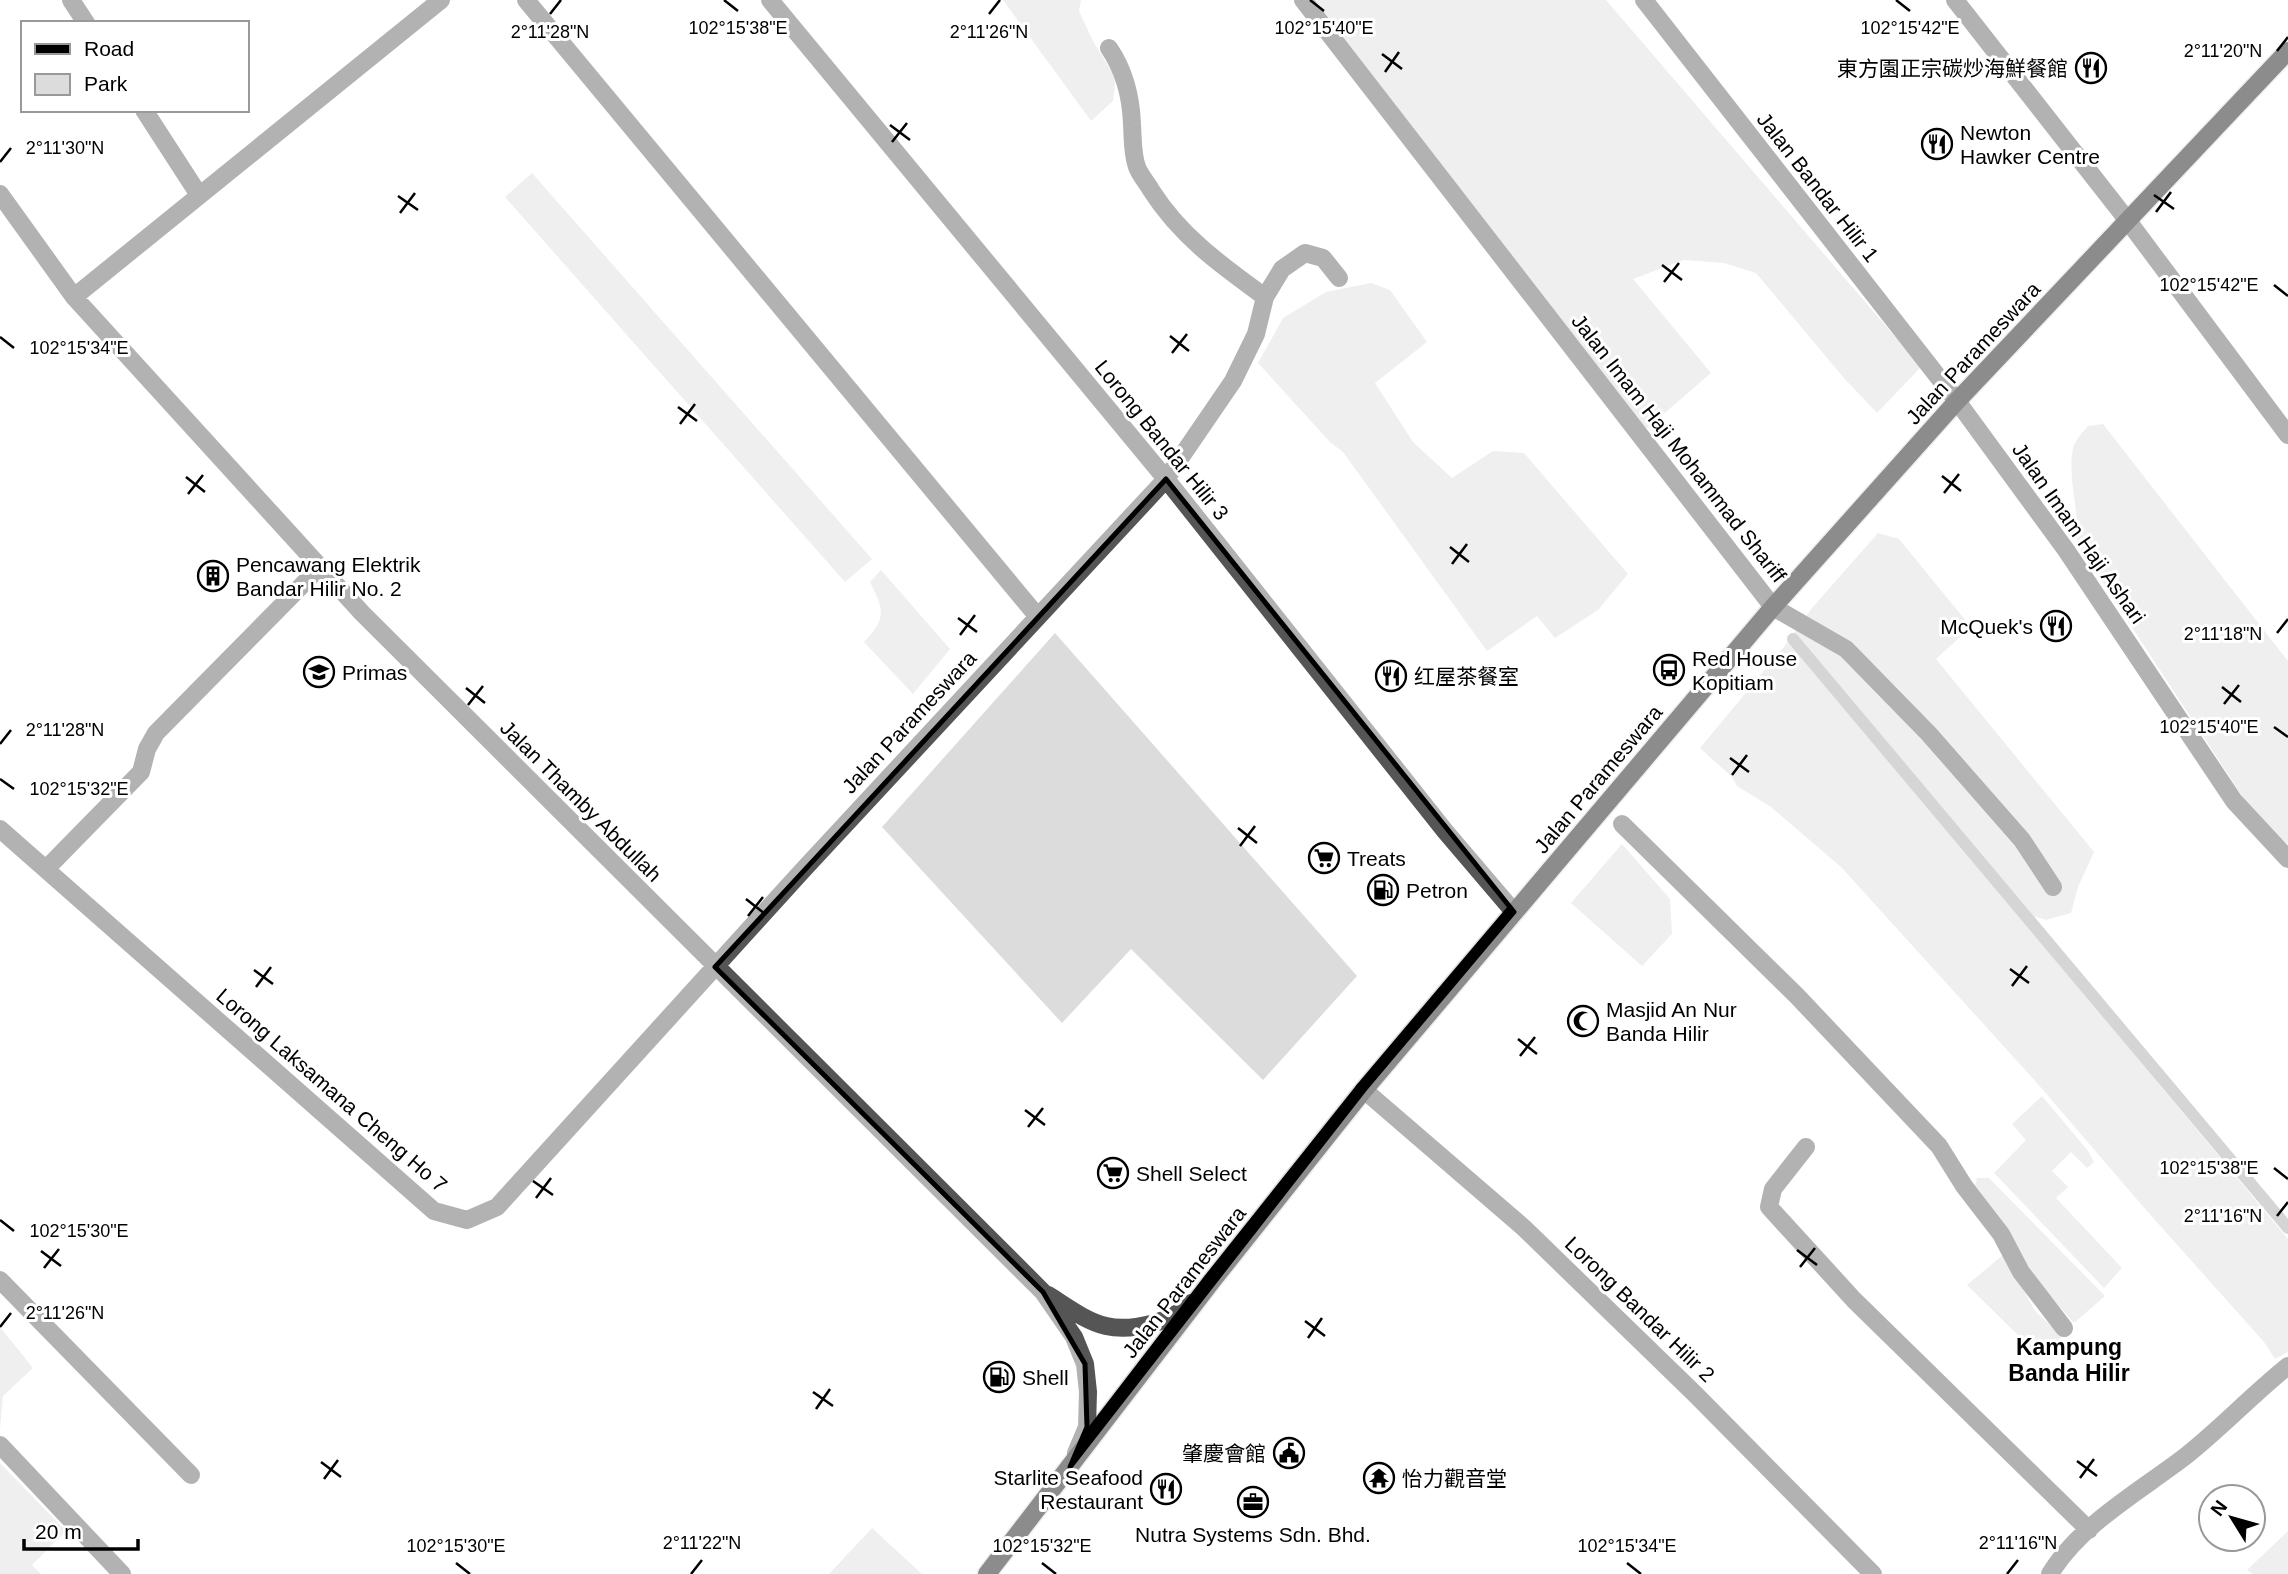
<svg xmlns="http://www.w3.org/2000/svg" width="2288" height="1574" viewBox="0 0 2288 1574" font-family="Arial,'Noto Sans SC',sans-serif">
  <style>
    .green { fill: #dcdcdc }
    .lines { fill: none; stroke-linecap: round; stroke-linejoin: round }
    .stream { stroke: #a3a3a3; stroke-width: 12 }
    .major-casing { stroke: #dbdbdb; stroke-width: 21 }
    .minor { stroke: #555; stroke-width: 18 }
    .major { stroke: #000; stroke-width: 18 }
    .marked { fill: none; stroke: #000; stroke-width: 5; stroke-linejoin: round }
    .ticks { fill: none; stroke: #000; stroke-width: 2.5 }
    .labels { text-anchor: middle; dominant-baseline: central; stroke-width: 6; stroke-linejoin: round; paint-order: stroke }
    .poi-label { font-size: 21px; fill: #000; stroke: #fff; text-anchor: start }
    .street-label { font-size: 21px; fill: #000; stroke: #fff }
    .neighbourhood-label { font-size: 23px; font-weight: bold; fill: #000; stroke: #fff }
    .ticks-label { font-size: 18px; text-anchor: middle; fill: #000; stroke: #fff; stroke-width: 6; stroke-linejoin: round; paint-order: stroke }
  </style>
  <rect width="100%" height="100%" fill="#fff"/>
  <path class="green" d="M1003,0H1081L1079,11L1094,43L1116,78L1113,101L1091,121Z
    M1311,0H1606L1921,367L1877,413L1843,377L1756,273L1724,263L1684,260L1633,279L1711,373L1645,430Z
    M532,173L872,559L845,582L505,197Z
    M1371,283L1390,290L1427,342L1375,383L1413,442L1452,478L1493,451L1524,453L1628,574L1598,610L1555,638L1537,616L1487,651L1343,452L1330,442L1258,363L1283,318L1326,292Z
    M2103,424L2288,661V844L2281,839L2246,802L2077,543C2080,511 2067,479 2073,449C2074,441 2083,432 2088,426Z
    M1878,533L1899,539L1971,627L1936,659L2094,852L2078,887L2071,913L2046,920L2014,910L2288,1239V1352L2275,1359L2264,1342L2146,1210L2037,1083L1841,867L1771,807L1737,786L1732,777L1700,748L1783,648L1812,608Z
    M881,570L950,649L913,694L864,642C887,618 884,610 870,582Z
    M1055,633L1357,976L1263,1080L1131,949L1062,1023L882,827Z
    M1622,844L1670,899L1672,934L1642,966L1571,903Z
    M2042,1096L2088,1151L2094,1162L2087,1168L2071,1152L2052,1171L2068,1187L2056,1198L2122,1268L2104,1288L1994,1173L2026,1140L2012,1124Z
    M1977,1178H1989L2105,1296L2074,1323L2033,1277L2007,1227L1975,1185Z
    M2004,1254L2035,1311L2062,1336L2041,1358L1967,1285Z
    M0,1327L33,1368L3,1396L0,1429Z
    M0,1463L66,1531L32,1565L41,1574H0Z
    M872,1528L922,1574H829Z
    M2288,1531V1574H2253L2247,1570Z"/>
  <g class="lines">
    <path class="stream" d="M1793,639L2288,1228"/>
    <g class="major-casing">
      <path id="major" d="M987,1574L1212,1281L1364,1090L1773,607L1957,401L2288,51"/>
    </g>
    <path class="minor" d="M71,0L86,23
      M526,0L1038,617
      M770,0L1166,479L1445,831L1514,912
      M1303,0L1773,607L1846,649L1929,734L2022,840L2053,887
      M1644,0L1957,401L2066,550L2234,801L2288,859
      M1955,0L2128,221L2288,435
      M1109,48C1124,70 1131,97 1132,124C1133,139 1132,153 1137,167C1140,175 1147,183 1151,190C1181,237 1221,265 1265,297
      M144,110L199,195
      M0,194L74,297L362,613L1043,1292L1074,1337L1085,1364L1088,1392L1087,1427L1076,1453
      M74,297L441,0
      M1622,824L1797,996L1939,1146L1964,1186L2001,1234L2021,1272L2064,1328
      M0,829L434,1211L467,1220L497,1207L803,870L1166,479L1233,381L1256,334L1265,297L1282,269L1305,253L1323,258L1339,278
      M46,869L141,772L147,749L156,733L319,568
      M1364,1090L1524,1228L1695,1394L1873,1574
      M1806,1147L1773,1189L1769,1207L1854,1300L2089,1530
      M0,1280L191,1475
      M1048,1295C1066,1306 1085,1321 1106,1326C1131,1332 1173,1322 1191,1303
      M0,1445L122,1574
      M2050,1574C2080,1524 2142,1490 2187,1455C2222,1427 2253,1394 2288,1366"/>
    <use href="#major" class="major"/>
  </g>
  <path d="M0 0H2288V1574H0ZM1166,479L1514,912L1364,1090L1070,1467L1087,1427L1085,1364L1043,1292L715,967Z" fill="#fff" fill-opacity=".55" fill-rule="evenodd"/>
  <path class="marked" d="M1166,479L1514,912L1364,1090L1070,1467L1087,1427L1085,1364L1043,1292L715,967Z"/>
  <path class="ticks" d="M724,0L738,11M1310,0L1324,11M1896,0L1910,11M550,14L561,0M989,14L1000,0M2277,51L2288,37M1382,54L1402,69M1385,72L1399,52M890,125L910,140M892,142L907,123M0,162L11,148M2154,195L2174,209M398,196L418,210M2156,212L2171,192M400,213L415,193M1662,265L1682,280M1664,282L1679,263M2274,285L2288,296M1170,336L1189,351M0,337L14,348M1172,353L1187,334M678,407L697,421M680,424L695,404M1942,476L1961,491M186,477L205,492M1944,493L1959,474M188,494L203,475M1450,547L1469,562M1452,564L1467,544M958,618L977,632M2277,633L2288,619M960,635L975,615M2222,687L2241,702M466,688L485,703M2224,704L2239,685M468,705L483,686M2274,727L2288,737M0,744L11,730M1730,758L1749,772M1732,775L1747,755M0,779L14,789M1238,828L1257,843M1240,846L1255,826M746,899L765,914M748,916L763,897M2010,969L2029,983M254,970L273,984M2012,986L2027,966M256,987L271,967M1518,1039L1537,1054M1520,1056L1535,1037M1025,1110L1045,1125M1028,1127L1043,1108M2274,1168L2288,1179M533,1181L553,1195M536,1198L551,1178M2277,1216L2288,1202M0,1220L14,1231M1797,1250L1817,1265M41,1251L61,1266M1800,1267L1815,1248M44,1268L59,1249M1305,1321L1325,1336M0,1327L11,1313M1308,1338L1322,1318M813,1392L833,1406M816,1409L830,1389M2077,1461L2097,1476M321,1462L341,1477M2080,1478L2094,1459M324,1479L338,1460M456,1563L470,1574M1042,1563L1056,1574M1627,1563L1641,1574M691,1574L702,1560M2007,1574L2018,1560"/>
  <defs>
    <g id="restaurant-ring" transform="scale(1.575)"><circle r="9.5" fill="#fff" stroke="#000" stroke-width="1.5"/><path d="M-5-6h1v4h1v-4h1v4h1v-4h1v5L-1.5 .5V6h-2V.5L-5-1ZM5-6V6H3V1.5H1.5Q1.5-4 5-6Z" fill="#000"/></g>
    <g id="building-ring" transform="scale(1.575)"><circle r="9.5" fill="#fff" stroke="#000" stroke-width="1.5"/><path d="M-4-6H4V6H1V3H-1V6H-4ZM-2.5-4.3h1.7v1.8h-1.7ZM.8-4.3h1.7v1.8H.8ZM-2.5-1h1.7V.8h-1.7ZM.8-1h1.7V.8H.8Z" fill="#000"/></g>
    <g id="bus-ring" transform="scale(1.575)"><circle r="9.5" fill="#fff" stroke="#000" stroke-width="1.5"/><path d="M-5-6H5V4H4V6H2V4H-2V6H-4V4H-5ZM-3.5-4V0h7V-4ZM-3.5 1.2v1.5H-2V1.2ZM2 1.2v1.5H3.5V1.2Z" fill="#000"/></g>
    <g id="school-ring" transform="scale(1.575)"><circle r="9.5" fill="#fff" stroke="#000" stroke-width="1.5"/><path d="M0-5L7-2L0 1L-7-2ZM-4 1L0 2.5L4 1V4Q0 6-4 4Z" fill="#000"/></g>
    <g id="supermarket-ring" transform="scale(1.575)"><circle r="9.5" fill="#fff" stroke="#000" stroke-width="1.5"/><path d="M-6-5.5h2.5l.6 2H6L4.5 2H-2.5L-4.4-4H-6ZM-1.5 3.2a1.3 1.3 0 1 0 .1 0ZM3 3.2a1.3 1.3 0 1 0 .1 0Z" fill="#000"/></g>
    <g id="fuel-ring" transform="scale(1.575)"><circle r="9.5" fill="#fff" stroke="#000" stroke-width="1.5"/><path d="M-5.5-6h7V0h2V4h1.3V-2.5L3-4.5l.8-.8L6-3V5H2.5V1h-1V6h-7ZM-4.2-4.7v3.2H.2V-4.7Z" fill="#000"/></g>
    <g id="mosque-ring" transform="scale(1.575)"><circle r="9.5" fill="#fff" stroke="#000" stroke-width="1.5"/><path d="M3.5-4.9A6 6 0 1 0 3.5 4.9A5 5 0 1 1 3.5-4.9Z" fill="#000"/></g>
    <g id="civic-ring" transform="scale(1.575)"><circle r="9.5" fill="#fff" stroke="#000" stroke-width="1.5"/><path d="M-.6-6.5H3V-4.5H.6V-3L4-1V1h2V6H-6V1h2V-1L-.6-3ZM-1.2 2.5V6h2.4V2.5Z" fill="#000"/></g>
    <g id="temple-ring" transform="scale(1.575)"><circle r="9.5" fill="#fff" stroke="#000" stroke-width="1.5"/><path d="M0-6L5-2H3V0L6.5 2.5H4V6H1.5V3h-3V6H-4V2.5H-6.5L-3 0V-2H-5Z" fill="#000"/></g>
    <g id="office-ring" transform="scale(1.575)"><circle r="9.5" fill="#fff" stroke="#000" stroke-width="1.5"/><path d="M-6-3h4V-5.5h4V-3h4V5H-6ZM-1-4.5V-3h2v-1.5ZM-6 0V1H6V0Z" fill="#000"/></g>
  </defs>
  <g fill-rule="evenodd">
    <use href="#restaurant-ring" x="2091" y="68"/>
    <use href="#restaurant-ring" x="1937" y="144"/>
    <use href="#building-ring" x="213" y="576"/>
    <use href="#restaurant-ring" x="2056" y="626"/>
    <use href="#bus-ring" x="1669" y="670"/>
    <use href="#school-ring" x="319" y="672"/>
    <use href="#restaurant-ring" x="1391" y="676"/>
    <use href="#supermarket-ring" x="1324" y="858"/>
    <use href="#fuel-ring" x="1383" y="890"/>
    <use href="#mosque-ring" x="1583" y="1021"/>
    <use href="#supermarket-ring" x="1113" y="1173"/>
    <use href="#fuel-ring" x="999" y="1377"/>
    <use href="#civic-ring" x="1289" y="1453"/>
    <use href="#temple-ring" x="1379" y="1478"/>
    <use href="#restaurant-ring" x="1166" y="1489"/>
    <use href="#office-ring" x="1253" y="1502"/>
  </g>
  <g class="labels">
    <g class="poi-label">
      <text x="2068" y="68" text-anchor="end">東方園正宗碳炒海鮮餐館</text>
      <text x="1960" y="132">Newton<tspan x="1960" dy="24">Hawker Centre</tspan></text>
      <text x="236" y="564">Pencawang Elektrik<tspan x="236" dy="24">Bandar Hilir No. 2</tspan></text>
      <text x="2033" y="626" text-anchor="end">McQuek's</text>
      <text x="1692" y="658">Red House<tspan x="1692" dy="24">Kopitiam</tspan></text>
      <text x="342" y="672">Primas</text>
      <text x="1414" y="676">红屋茶餐室</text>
      <text x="1347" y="858">Treats</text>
      <text x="1406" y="890">Petron</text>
      <text x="1606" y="1009">Masjid An Nur<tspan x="1606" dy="24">Banda Hilir</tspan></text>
      <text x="1136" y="1173">Shell Select</text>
      <text x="1022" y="1377">Shell</text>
      <text x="1266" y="1453" text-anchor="end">肇慶會館</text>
      <text x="1143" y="1477" text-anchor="end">Starlite Seafood<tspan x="1143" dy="24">Restaurant</tspan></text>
      <text x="1402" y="1478">怡力觀音堂</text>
      <text x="1253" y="1534" text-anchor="middle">Nutra Systems Sdn. Bhd.</text>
    </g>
    <g class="street-label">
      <text transform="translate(1818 187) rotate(52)">Jalan Bandar Hilir 1</text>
      <text transform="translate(1973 353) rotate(-47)">Jalan Parameswara</text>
      <text transform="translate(1162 440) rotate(51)">Lorong Bandar Hilir 3</text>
      <text transform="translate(1679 448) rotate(52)">Jalan Imam Haji Mohammad Shariff</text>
      <text transform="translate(2079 533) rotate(55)">Jalan Imam Haji Ashari</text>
      <text transform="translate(909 722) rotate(-47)">Jalan Parameswara</text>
      <text transform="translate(1598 779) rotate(-50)">Jalan Parameswara</text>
      <text transform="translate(581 801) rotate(45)">Jalan Thamby Abdullah</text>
      <text transform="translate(332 1090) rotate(41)">Lorong Laksamana Cheng Ho 7</text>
      <text transform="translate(1184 1282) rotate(-52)">Jalan Parameswara</text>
      <text transform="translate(1640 1309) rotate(44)">Lorong Bandar Hilir 2</text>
    </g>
    <g class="neighbourhood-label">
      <text x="2069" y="1347">Kampung<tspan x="2069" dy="26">Banda Hilir</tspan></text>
    </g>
  </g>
  <g class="ticks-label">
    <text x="738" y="34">102°15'38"E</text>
    <text x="1324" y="34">102°15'40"E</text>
    <text x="1910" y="34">102°15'42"E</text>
    <text x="550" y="38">2°11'28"N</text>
    <text x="989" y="38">2°11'26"N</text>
    <text x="2223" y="57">2°11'20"N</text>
    <text x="65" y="154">2°11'30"N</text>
    <text x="2209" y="291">102°15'42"E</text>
    <text x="79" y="354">102°15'34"E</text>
    <text x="2223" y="640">2°11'18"N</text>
    <text x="2209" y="733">102°15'40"E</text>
    <text x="65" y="736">2°11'28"N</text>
    <text x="79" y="795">102°15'32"E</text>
    <text x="2209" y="1174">102°15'38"E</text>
    <text x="2223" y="1222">2°11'16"N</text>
    <text x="79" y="1237">102°15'30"E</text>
    <text x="65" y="1319">2°11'26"N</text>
    <text x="702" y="1549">2°11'22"N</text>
    <text x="2018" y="1549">2°11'16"N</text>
    <text x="456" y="1552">102°15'30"E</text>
    <text x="1042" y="1552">102°15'32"E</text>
    <text x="1627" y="1552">102°15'34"E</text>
  </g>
  <rect x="21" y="21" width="228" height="91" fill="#ffffff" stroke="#999999" stroke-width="2"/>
  <rect x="35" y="44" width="35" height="10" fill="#000000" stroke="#999999" stroke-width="2"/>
  <text x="84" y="56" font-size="21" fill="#000000">Road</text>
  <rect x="35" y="74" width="35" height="21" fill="#dcdcdc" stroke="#999999" stroke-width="2"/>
  <text x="84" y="91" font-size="21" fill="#000000">Park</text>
  <g transform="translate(2232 1518) rotate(307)"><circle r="33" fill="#ffffff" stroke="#999999" stroke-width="2"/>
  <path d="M0-5L12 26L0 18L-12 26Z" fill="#000000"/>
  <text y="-10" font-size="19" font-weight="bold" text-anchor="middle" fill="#000000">N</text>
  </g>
  <path d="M24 1539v10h114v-10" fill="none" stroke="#000000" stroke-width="3.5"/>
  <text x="35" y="1539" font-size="21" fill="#000000" stroke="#ffffff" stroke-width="5" paint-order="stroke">20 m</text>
</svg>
